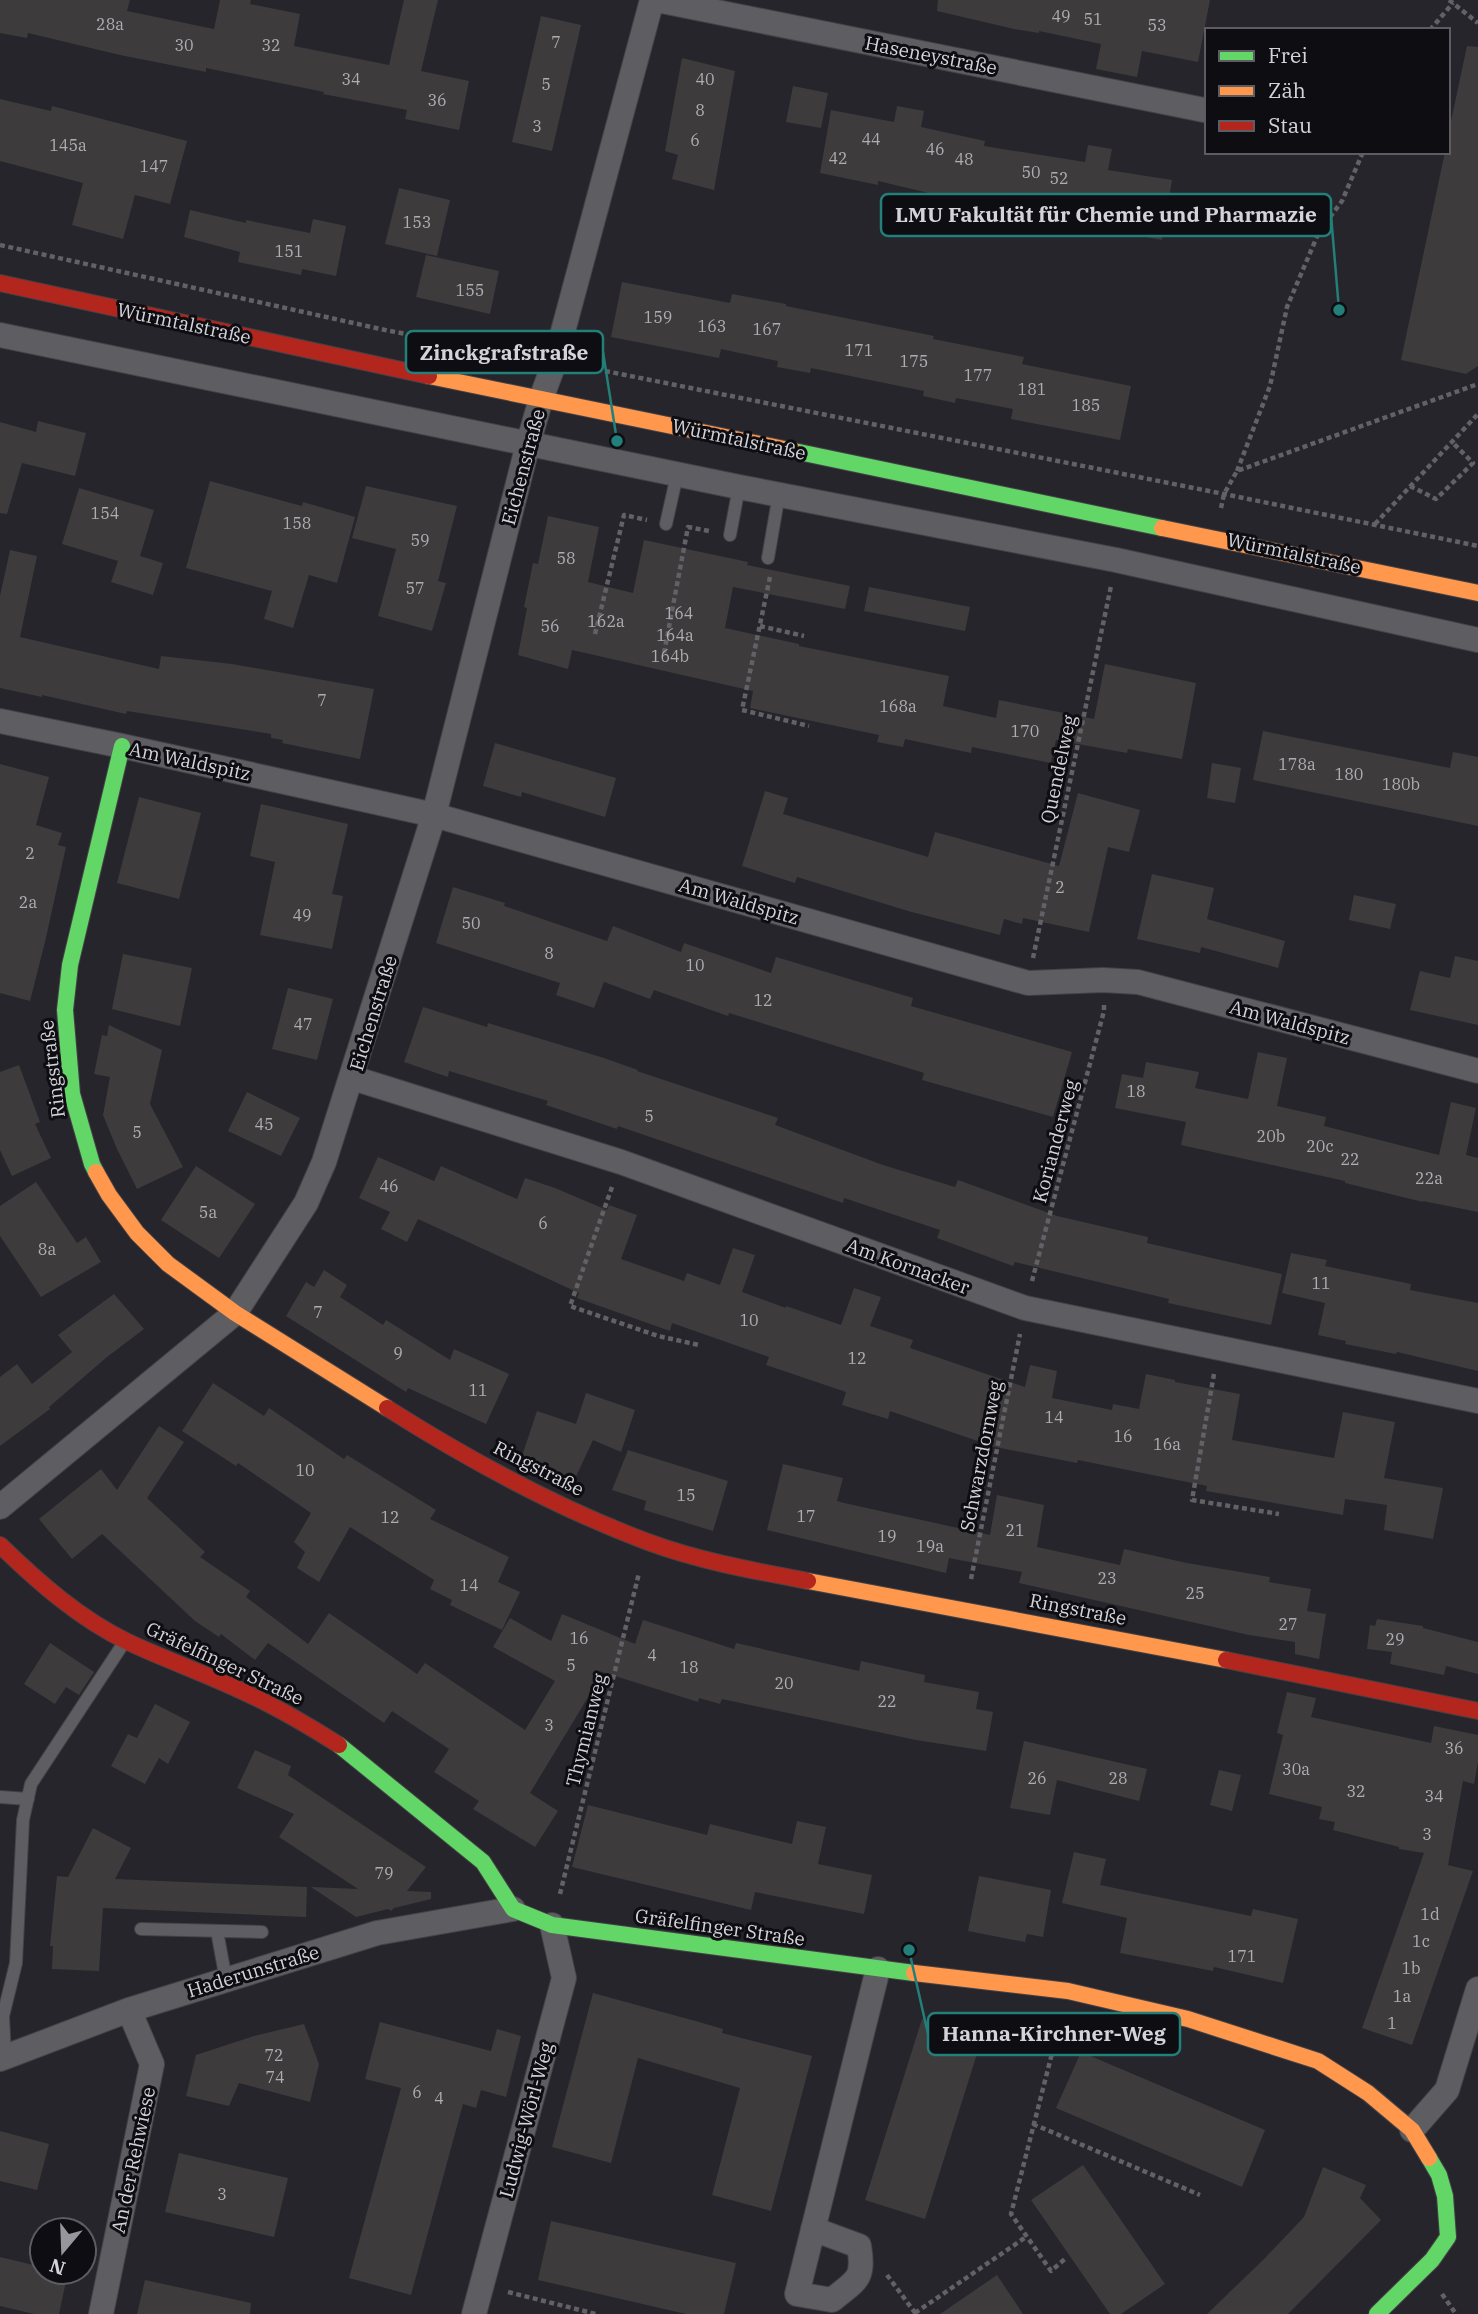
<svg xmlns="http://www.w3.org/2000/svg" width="1478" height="2314" viewBox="0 0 1478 2314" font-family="'IBM Plex Serif',serif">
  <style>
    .building { fill: #3d3b3c }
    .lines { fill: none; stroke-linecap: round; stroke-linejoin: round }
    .lane-casing { stroke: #434246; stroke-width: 14 }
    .street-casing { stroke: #434246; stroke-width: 26 }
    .fast-casing { stroke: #434246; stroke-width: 18 }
    .slow-casing { stroke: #434246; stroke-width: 18 }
    .jam-casing { stroke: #434246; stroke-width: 18 }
    .path { stroke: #626166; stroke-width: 4.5; stroke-dasharray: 5 3.5; stroke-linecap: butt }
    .lane { stroke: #5e5e62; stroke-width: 12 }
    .street { stroke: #5e5e62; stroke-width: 24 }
    .fast { stroke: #63d668; stroke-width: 16 }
    .slow { stroke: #ff974d; stroke-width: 16 }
    .jam { stroke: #b3261e; stroke-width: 16 }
    .labels { text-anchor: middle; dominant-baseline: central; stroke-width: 6; stroke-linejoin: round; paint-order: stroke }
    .number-label { font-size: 16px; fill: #aeadb2 }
    .street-label { font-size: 19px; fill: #d3d3d9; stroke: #0e0d12 }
    .leader { fill: none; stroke: #237f79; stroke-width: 2.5 }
    .callout-dot { fill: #237f79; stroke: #0e0d12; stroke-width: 2.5 }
    .callout { fill: #0e0d12; stroke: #237f79; stroke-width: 2.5 }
    .callout-label { font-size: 21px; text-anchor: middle; font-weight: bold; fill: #d3d3d9 }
  </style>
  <rect width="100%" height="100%" fill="#26252b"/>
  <path class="building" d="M0,0H130L127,11L214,29L220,0H251L250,4L300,14L294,46L389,65L404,0H438L421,71L469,81L459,130L405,119L407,110L323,94L324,92L206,68V72L120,55L28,33L27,38L0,33Z
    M938,0H1210L1198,62L1142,51L1137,77L1096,69L1101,44L1039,31V33L1014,29L937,11Z
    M541,16L581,25L552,151L512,142Z
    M1467,46L1478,47V366L1466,374L1401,360L1445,152H1448V135Z
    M682,58L735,71L714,190L672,179L678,155L665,151Z
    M793,86L828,93L821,128L786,122Z
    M0,99L51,111L52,106L187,141L170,204L135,195L123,239L72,225L83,183L0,161Z
    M897,106L924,111L921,127L985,141L984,146L1085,162L1088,145L1112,149L1108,170L1172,180L1162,240L1009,212L878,181V185L820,173L831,110L894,122Z
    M399,188L450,200L437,256L385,244Z
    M190,210L246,223V220L310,233L313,219L346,226L336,276L302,269L301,275L238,262L240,252L184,237Z
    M426,255L499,271L490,314L416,297Z
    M622,282L730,303L732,294L786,304V306L934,336L933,339L1024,357L1022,364L1131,386L1120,440L1011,419L1013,409L956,398L955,403L923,396L924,391L811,368L810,373L777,367L778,361L749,355L721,349L719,358L611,337Z
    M38,421L86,433L75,476L22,463L7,514L0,513V422L36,432Z
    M210,481L302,506L303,502L355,517L337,583L309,575L293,628L264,619L272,591L186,568Z
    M366,486L457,506L438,581L446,583L432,631L378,616L396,549L352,538Z
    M79,488L154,510L140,556L163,563L153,595L111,582L118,561L62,544Z
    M548,516L599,527L588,582L633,593L644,540L748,562L747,565L850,586L845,609L733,587L725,628L799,644V646L949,676L943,706L996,718L999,700L1094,719L1105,664L1196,683L1182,759L1128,749L1127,753L1056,740L1051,763L972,747L971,753L905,739L903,747L877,742L879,735L750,708L753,691L572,650L568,669L518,655L527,608L524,607L533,563L538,564Z
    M10,550L37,556L20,637L159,669L161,656L232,664L374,689L360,759L282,743L283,740L271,738V734L127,711L126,714L42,695V697L0,688V596Z
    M869,587L970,607L965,631L864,611Z
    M1263,731L1450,768L1453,752L1478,757V826L1253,780Z
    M495,743L616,778L605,817L522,792L521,797L483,786Z
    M1212,763L1241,768L1235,803L1207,798Z
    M0,764L49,777L36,825L62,833L58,845L66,847L45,942L30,1001L0,993Z
    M765,791L788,798L783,814L928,857L935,832L1059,866L1078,793L1140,810L1129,852L1108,847L1089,932L1023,918L1022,924L1004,919L1000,935L908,911L797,877L795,883L742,866Z
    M139,797L201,813L179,899L117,883Z
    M261,804L348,824L332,894L343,896L332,949L260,935L275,862L250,856Z
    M1152,874L1214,888L1207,919L1285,941L1278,968L1201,947L1200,953L1137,939Z
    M453,887L505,903L504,906L607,941L613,926L681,952L684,943L771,973L776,957L913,998L911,1006L1072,1052L1053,1117L922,1080L924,1073L729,1013L728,1016L654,990L650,999L604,982L594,1008L556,995L560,983L436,943Z
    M1354,895L1396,904L1390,929L1349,920Z
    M123,954L192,968L180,1026L112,1009Z
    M1455,956L1478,961V1025L1410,1010L1420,971L1450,978Z
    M288,988L333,999L317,1060L272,1049Z
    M423,1007L487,1027L488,1023L604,1058L638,1070L637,1071L778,1118L775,1125L883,1165L955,1187L958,1180L1057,1216L1148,1237L1147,1243L1282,1274L1271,1325L1168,1303L1169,1299L1015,1262L1013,1266L937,1238L940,1230L844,1198L843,1203L618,1126L617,1129L546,1105L548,1101L449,1071L448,1077L404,1062Z
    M109,1025L162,1050L150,1104L183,1167L137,1189L117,1149L103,1115L110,1077L94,1074L102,1035L107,1036Z
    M1258,1052L1287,1058L1277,1106L1326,1117L1324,1126L1439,1155L1451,1102L1476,1108L1466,1155L1478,1158V1212L1423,1201V1202L1345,1183V1181L1181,1145L1186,1122L1115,1108L1122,1074L1143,1078L1146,1062L1199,1072L1195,1088L1248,1099Z
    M19,1065L40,1122L35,1124L51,1158L12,1176L0,1150V1072Z
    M247,1092L300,1118L281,1156L228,1131Z
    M378,1157L434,1181L441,1166L517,1199L525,1178L555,1188L607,1210L609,1205L637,1215L621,1259L684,1281L687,1273L720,1285L733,1248L755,1255L742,1292L786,1308V1306L841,1325L854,1288L881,1297L870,1326L913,1340L910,1348L1025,1387L1030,1365L1057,1371L1052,1398L1112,1410L1113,1404L1139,1409L1146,1374L1175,1380V1382L1240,1394L1232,1440L1334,1458L1343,1412L1395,1422L1384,1478L1443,1488L1433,1539L1384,1530L1387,1505L1345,1499L1343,1515L1206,1491L1207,1486L1078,1460L1077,1463L995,1447L890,1411L888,1419L842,1405L846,1392L766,1365L769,1357L672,1323L670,1331L577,1298L579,1293L418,1219L407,1242L381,1229L390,1212L359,1198Z
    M196,1166L255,1204L219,1258L161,1220Z
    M36,1182L77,1243L86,1237L101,1262L41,1297L0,1236V1206Z
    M1291,1253L1327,1260L1325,1266L1411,1284L1410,1290L1478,1303V1371L1397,1352L1396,1354L1345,1344L1346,1341L1318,1335L1325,1303L1282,1293Z
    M324,1270L347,1285L340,1297L383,1325L386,1320L450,1360L454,1349L509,1374L486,1424L408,1388L406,1392L286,1316L306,1282L314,1287Z
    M114,1294L144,1329L107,1357L49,1407L50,1409L0,1446V1377L17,1364L32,1384L72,1352L58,1335Z
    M213,1383L264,1416L269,1408L344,1459L347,1455L436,1510L430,1519L509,1557L498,1582L520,1592L502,1630L450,1605L452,1600L430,1589L434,1580L350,1527L319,1582L297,1568L305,1552L294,1542L311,1513L238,1463L236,1466L182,1431Z
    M586,1393L635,1410L621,1452L593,1440L573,1483L558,1477L560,1472L521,1459L537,1411L576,1424Z
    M159,1426L184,1442L147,1498L205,1552L200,1557L250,1591L246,1597L308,1644L329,1613L417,1674L425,1663L525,1730L555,1681L493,1647L510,1618L551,1641L562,1614L635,1644L643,1620L734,1649L736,1643L859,1671L861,1661L925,1675L924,1682L979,1692L976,1709L993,1712L986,1751L916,1740L722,1699L720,1704L699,1698L698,1702L599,1671L590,1694L530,1793L558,1811L535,1847L473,1809L479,1801L434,1772L449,1749L392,1711L384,1723L268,1643L255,1660L221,1634L219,1637L195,1621L102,1534L72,1559L39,1519L101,1469L117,1490Z
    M628,1450L728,1481L713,1531L644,1510L646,1501L612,1490Z
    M783,1464L843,1478L837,1501L844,1503L990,1535L997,1495L1044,1505L1037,1547L1120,1565L1124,1549L1187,1563L1270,1577L1269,1582L1311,1589L1307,1611L1326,1614L1319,1659L1295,1654V1642L1249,1635L1019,1583L1022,1572L949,1558L946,1573L767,1530Z
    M1377,1619L1423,1626V1628L1478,1642V1674L1446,1666L1444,1675L1390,1664L1392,1652L1367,1649L1370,1625L1375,1626Z
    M50,1643L94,1672L79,1695L66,1687L55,1704L24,1684Z
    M1287,1692L1316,1698L1311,1717L1431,1743L1434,1726L1478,1735V1762L1474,1784L1463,1781L1448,1865L1473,1871L1412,2045L1362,2028L1424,1853L1399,1849V1847L1333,1830L1335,1822L1319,1819L1322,1807L1269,1794L1283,1735L1277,1733Z
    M155,1704L190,1722L168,1764L159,1758L145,1784L111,1766L128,1734L137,1738Z
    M1024,1741L1147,1769L1139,1801L1057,1780L1050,1815L1010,1808Z
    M255,1750L291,1766L288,1775L426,1867L407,1891L431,1892V1899L394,1908L391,1911L388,1909L356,1917L311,1887L358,1889L279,1837L294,1814L237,1788Z
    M1219,1770L1241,1775L1232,1811L1210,1805Z
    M588,1805L707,1835L710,1824L792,1844L797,1821L826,1827L818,1864L872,1875L864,1914L755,1892L751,1910L572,1867Z
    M93,1828L131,1848L115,1879L307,1887L306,1917L103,1908L99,1971L52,1969L53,1946H50L57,1876L68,1877Z
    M1074,1852L1106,1859L1100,1885L1251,1916L1253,1909L1298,1919L1283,1983L1214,1967L1213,1971L1120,1953L1127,1918L1062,1903Z
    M979,1876L1051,1890L1043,1937L1027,1934L1025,1942L968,1931Z
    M593,1993L699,2022L723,2029L722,2033L812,2056L771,2211L712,2195L740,2088L638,2058L611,2163L552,2147Z
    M922,2019L982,2038L925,2219L865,2200Z
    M380,2022L491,2051L497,2029L521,2036L506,2097L481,2090L476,2108L463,2104L411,2295L349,2278L401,2088L365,2079Z
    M304,2024L319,2064L310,2102L239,2083L229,2106L186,2096L196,2055L254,2036Z
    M1081,2052L1265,2130L1242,2187L1056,2108Z
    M0,2131L49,2144L37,2190L0,2181Z
    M179,2153L288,2178L274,2237L165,2212Z
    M1083,2165L1165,2284L1121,2314H1110L1031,2200Z
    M1323,2167L1366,2185L1360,2198L1381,2220L1288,2314H1207L1263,2260L1304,2217Z
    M551,2221L736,2263L724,2314H686L538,2280Z
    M0,2257L42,2267V2272H68L59,2314H34L0,2306Z
    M997,2275L1023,2314H940Z
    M145,2280L251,2303L250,2314H137Z"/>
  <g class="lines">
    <g class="lane-casing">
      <path id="lane" d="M666,524L677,475
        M730,535L739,487
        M768,558L779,494
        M0,1797L28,1799
        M141,1929L262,1932
        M217,1931L226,1980
        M5,2057L3,2016L16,1963L23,1820L31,1784L125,1641"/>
    </g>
    <g class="street-casing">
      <path id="street" d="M657,0L1204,110
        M0,335L739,487L1116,560L1478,640
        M0,721L122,746L434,815L1028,983L1103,980L1138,982L1478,1071
        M353,1078L621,1162L1025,1308L1478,1401
        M0,1507L235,1313L306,1203L324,1162L434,815L528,444L541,399L555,361L652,0
        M0,2059L129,2010L377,1933L513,1909
        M1412,2130L1447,2090L1478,1989
        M813,2229L859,2246C865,2280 856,2280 832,2300L797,2294L878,1969
        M101,2314L152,2064L129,2010
        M474,2314L564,1978L552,1925"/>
    </g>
    <g class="fast-casing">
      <path id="fast" d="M794,451L1162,528
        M96,1172L92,1164L72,1094L65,1010L70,965L122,746
        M339,1745L483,1862L513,1909L552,1925L914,1973
        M1377,2314L1432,2260L1448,2237L1445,2196L1439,2175L1429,2158"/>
    </g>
    <g class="slow-casing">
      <path id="slow" d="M429,376L794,451
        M1162,528L1478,593
        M96,1172L109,1195L137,1233L168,1264L235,1313L387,1408
        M808,1581L1226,1660
        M914,1973L1068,1991L1188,2019L1318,2061L1368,2093L1412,2130L1429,2158"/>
    </g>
    <g class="jam-casing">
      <path id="jam" d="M0,283L429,376
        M387,1408C469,1460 557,1508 648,1542C699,1561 755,1571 808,1581
        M0,1545C38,1582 80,1619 128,1642C166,1660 207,1674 246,1693C279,1708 309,1726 339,1745
        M1226,1660L1478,1711"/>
    </g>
    <path class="path" d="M1449,0L1478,23
      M1430,30L1453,3
      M0,245L385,330L530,357
      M580,366L1224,494L1478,546
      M1237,471L1270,386L1287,307L1319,232L1342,201L1363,152
      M1410,486L1436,499L1473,463L1452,442
      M1221,508L1224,494L1237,471L1478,384
      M1375,524L1478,414
      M770,577L742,710L809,726
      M760,626L804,636
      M595,634L624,515L647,520
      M664,653L688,527L709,531
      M1033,958L1111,586
      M612,1187L570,1306L658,1336L699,1345
      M1032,1281L1104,1011V1005
      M1214,1374L1192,1500L1279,1514
      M971,1579L1020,1334
      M560,1894L639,1573
      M1060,2022L1011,2214L1051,2271L1066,2258
      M1033,2124L1200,2195
      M887,2275L916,2314
      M508,2292L596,2314
      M1442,2294L1456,2314
      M915,2313L1026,2237"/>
    <use href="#lane" class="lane"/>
    <use href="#street" class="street"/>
    <use href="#fast" class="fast"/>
    <use href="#slow" class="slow"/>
    <use href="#jam" class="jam"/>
  </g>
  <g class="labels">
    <g class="number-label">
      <text x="1061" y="16">49</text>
      <text x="1093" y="19">51</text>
      <text x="110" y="24">28a</text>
      <text x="1157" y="25">53</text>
      <text x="556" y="42">7</text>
      <text x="184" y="45">30</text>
      <text x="271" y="45">32</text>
      <text x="351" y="79">34</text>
      <text x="705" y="79">40</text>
      <text x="546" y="84">5</text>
      <text x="437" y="100">36</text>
      <text x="700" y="110">8</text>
      <text x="537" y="126">3</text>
      <text x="871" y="139">44</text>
      <text x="695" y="140">6</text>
      <text x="68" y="145">145a</text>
      <text x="935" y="149">46</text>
      <text x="838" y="158">42</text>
      <text x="964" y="159">48</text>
      <text x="154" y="166">147</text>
      <text x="1031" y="172">50</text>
      <text x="1059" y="178">52</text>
      <text x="417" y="222">153</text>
      <text x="289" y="251">151</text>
      <text x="470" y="290">155</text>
      <text x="658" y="317">159</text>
      <text x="712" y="326">163</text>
      <text x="767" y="329">167</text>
      <text x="859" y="350">171</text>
      <text x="914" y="361">175</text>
      <text x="978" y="375">177</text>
      <text x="1032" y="389">181</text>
      <text x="1086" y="405">185</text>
      <text x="105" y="513">154</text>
      <text x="297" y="523">158</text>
      <text x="420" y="540">59</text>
      <text x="566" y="558">58</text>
      <text x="415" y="588">57</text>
      <text x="679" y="613">164</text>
      <text x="606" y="621">162a</text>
      <text x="550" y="626">56</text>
      <text x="675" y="635">164a</text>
      <text x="670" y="656">164b</text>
      <text x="322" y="700">7</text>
      <text x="898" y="706">168a</text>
      <text x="1025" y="731">170</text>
      <text x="1297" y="764">178a</text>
      <text x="1349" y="774">180</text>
      <text x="1401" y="784">180b</text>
      <text x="30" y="853">2</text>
      <text x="1060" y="887">2</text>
      <text x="28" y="902">2a</text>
      <text x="302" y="915">49</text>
      <text x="471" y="923">50</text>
      <text x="549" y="953">8</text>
      <text x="695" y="965">10</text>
      <text x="763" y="1000">12</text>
      <text x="303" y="1024">47</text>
      <text x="1136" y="1091">18</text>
      <text x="649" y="1116">5</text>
      <text x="264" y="1124">45</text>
      <text x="137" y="1132">5</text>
      <text x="1271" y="1136">20b</text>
      <text x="1320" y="1146">20c</text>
      <text x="1350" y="1159">22</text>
      <text x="1429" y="1178">22a</text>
      <text x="389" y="1186">46</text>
      <text x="208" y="1212">5a</text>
      <text x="543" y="1223">6</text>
      <text x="47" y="1249">8a</text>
      <text x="1321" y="1283">11</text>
      <text x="318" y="1312">7</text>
      <text x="749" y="1320">10</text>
      <text x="398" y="1353">9</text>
      <text x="857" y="1358">12</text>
      <text x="478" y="1390">11</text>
      <text x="1054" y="1417">14</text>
      <text x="1123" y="1436">16</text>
      <text x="1167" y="1444">16a</text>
      <text x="305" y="1470">10</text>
      <text x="686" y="1495">15</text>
      <text x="806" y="1516">17</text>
      <text x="390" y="1517">12</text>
      <text x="1015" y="1530">21</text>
      <text x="887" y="1536">19</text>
      <text x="930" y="1546">19a</text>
      <text x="1107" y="1578">23</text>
      <text x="469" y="1585">14</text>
      <text x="1195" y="1593">25</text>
      <text x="1288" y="1624">27</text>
      <text x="579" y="1638">16</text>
      <text x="1395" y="1639">29</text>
      <text x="652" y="1655">4</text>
      <text x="571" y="1665">5</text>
      <text x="689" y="1667">18</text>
      <text x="784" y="1683">20</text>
      <text x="887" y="1701">22</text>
      <text x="549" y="1725">3</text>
      <text x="1454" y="1748">36</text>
      <text x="1296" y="1769">30a</text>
      <text x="1037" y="1778">26</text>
      <text x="1118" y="1778">28</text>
      <text x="1356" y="1791">32</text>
      <text x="1434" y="1796">34</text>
      <text x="1427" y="1834">3</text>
      <text x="384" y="1873">79</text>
      <text x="1430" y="1914">1d</text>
      <text x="1421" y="1941">1c</text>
      <text x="1242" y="1956">171</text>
      <text x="1411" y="1968">1b</text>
      <text x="1402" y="1996">1a</text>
      <text x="1392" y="2023">1</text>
      <text x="274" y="2055">72</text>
      <text x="275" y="2077">74</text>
      <text x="417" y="2092">6</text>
      <text x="439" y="2098">4</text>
      <text x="222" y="2194">3</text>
    </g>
    <g class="street-label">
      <text transform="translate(931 55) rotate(11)">Haseneystraße</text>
      <text transform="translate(184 323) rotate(12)">Würmtalstraße</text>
      <text transform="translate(739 439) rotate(12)">Würmtalstraße</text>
      <text transform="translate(523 467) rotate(-75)">Eichenstraße</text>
      <text transform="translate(1294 553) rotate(12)">Würmtalstraße</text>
      <text transform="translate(190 761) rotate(12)">Am Waldspitz</text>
      <text transform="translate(1058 769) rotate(-78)">Quendelweg</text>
      <text transform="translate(739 901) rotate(16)">Am Waldspitz</text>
      <text transform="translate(373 1013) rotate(-73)">Eichenstraße</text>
      <text transform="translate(1290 1022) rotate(15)">Am Waldspitz</text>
      <text transform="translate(52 1069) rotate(-97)">Ringstraße</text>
      <text transform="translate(1055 1141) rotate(-75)">Korianderweg</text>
      <text transform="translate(908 1266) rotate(20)">Am Kornacker</text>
      <text transform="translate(981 1456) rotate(-79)">Schwarzdornweg</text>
      <text transform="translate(539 1468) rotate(27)">Ringstraße</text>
      <text transform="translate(1078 1609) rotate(11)">Ringstraße</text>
      <text transform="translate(225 1663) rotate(25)">Gräfelfinger Straße</text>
      <text transform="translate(586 1730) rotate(-76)">Thymianweg</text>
      <text transform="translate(720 1927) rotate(8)">Gräfelfinger Straße</text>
      <text transform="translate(253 1971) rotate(-17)">Haderunstraße</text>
      <text transform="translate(526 2120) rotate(-75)">Ludwig-Wörl-Weg</text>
      <text transform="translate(133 2160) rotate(-78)">An der Rehwiese</text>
    </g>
  </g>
  <path class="leader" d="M1339 310L1331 215M617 441L603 352M909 1950L928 2034"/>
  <g class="callout-dot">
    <circle cx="1339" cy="310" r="7"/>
    <circle cx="617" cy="441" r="7"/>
    <circle cx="909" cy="1950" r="7"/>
  </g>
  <g class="callout">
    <rect x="881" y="194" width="450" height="42" rx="7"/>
    <rect x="406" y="331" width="197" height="42" rx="7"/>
    <rect x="928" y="2013" width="252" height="42" rx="7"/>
  </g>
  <g class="callout-label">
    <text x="1106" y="222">LMU Fakultät für Chemie und Pharmazie</text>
    <text x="504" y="360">Zinckgrafstraße</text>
    <text x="1054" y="2041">Hanna-Kirchner-Weg</text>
  </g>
  <rect x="1205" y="28" width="245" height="126" fill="#0e0d12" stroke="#5d5c62" stroke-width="2"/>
  <rect x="1219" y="51" width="35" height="10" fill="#63d668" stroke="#5d5c62" stroke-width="2"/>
  <text x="1268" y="63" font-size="21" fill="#d3d3d9">Frei</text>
  <rect x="1219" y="86" width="35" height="10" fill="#ff974d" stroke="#5d5c62" stroke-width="2"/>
  <text x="1268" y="98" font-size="21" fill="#d3d3d9">Zäh</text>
  <rect x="1219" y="121" width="35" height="10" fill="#b3261e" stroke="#5d5c62" stroke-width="2"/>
  <text x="1268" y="133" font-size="21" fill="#d3d3d9">Stau</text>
  <g transform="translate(63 2251) rotate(199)"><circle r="33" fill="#0e0d12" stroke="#5d5c62" stroke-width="2"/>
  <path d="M0-5L12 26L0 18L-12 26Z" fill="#96969c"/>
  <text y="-10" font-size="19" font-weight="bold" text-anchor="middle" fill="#d3d3d9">N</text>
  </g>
</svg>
